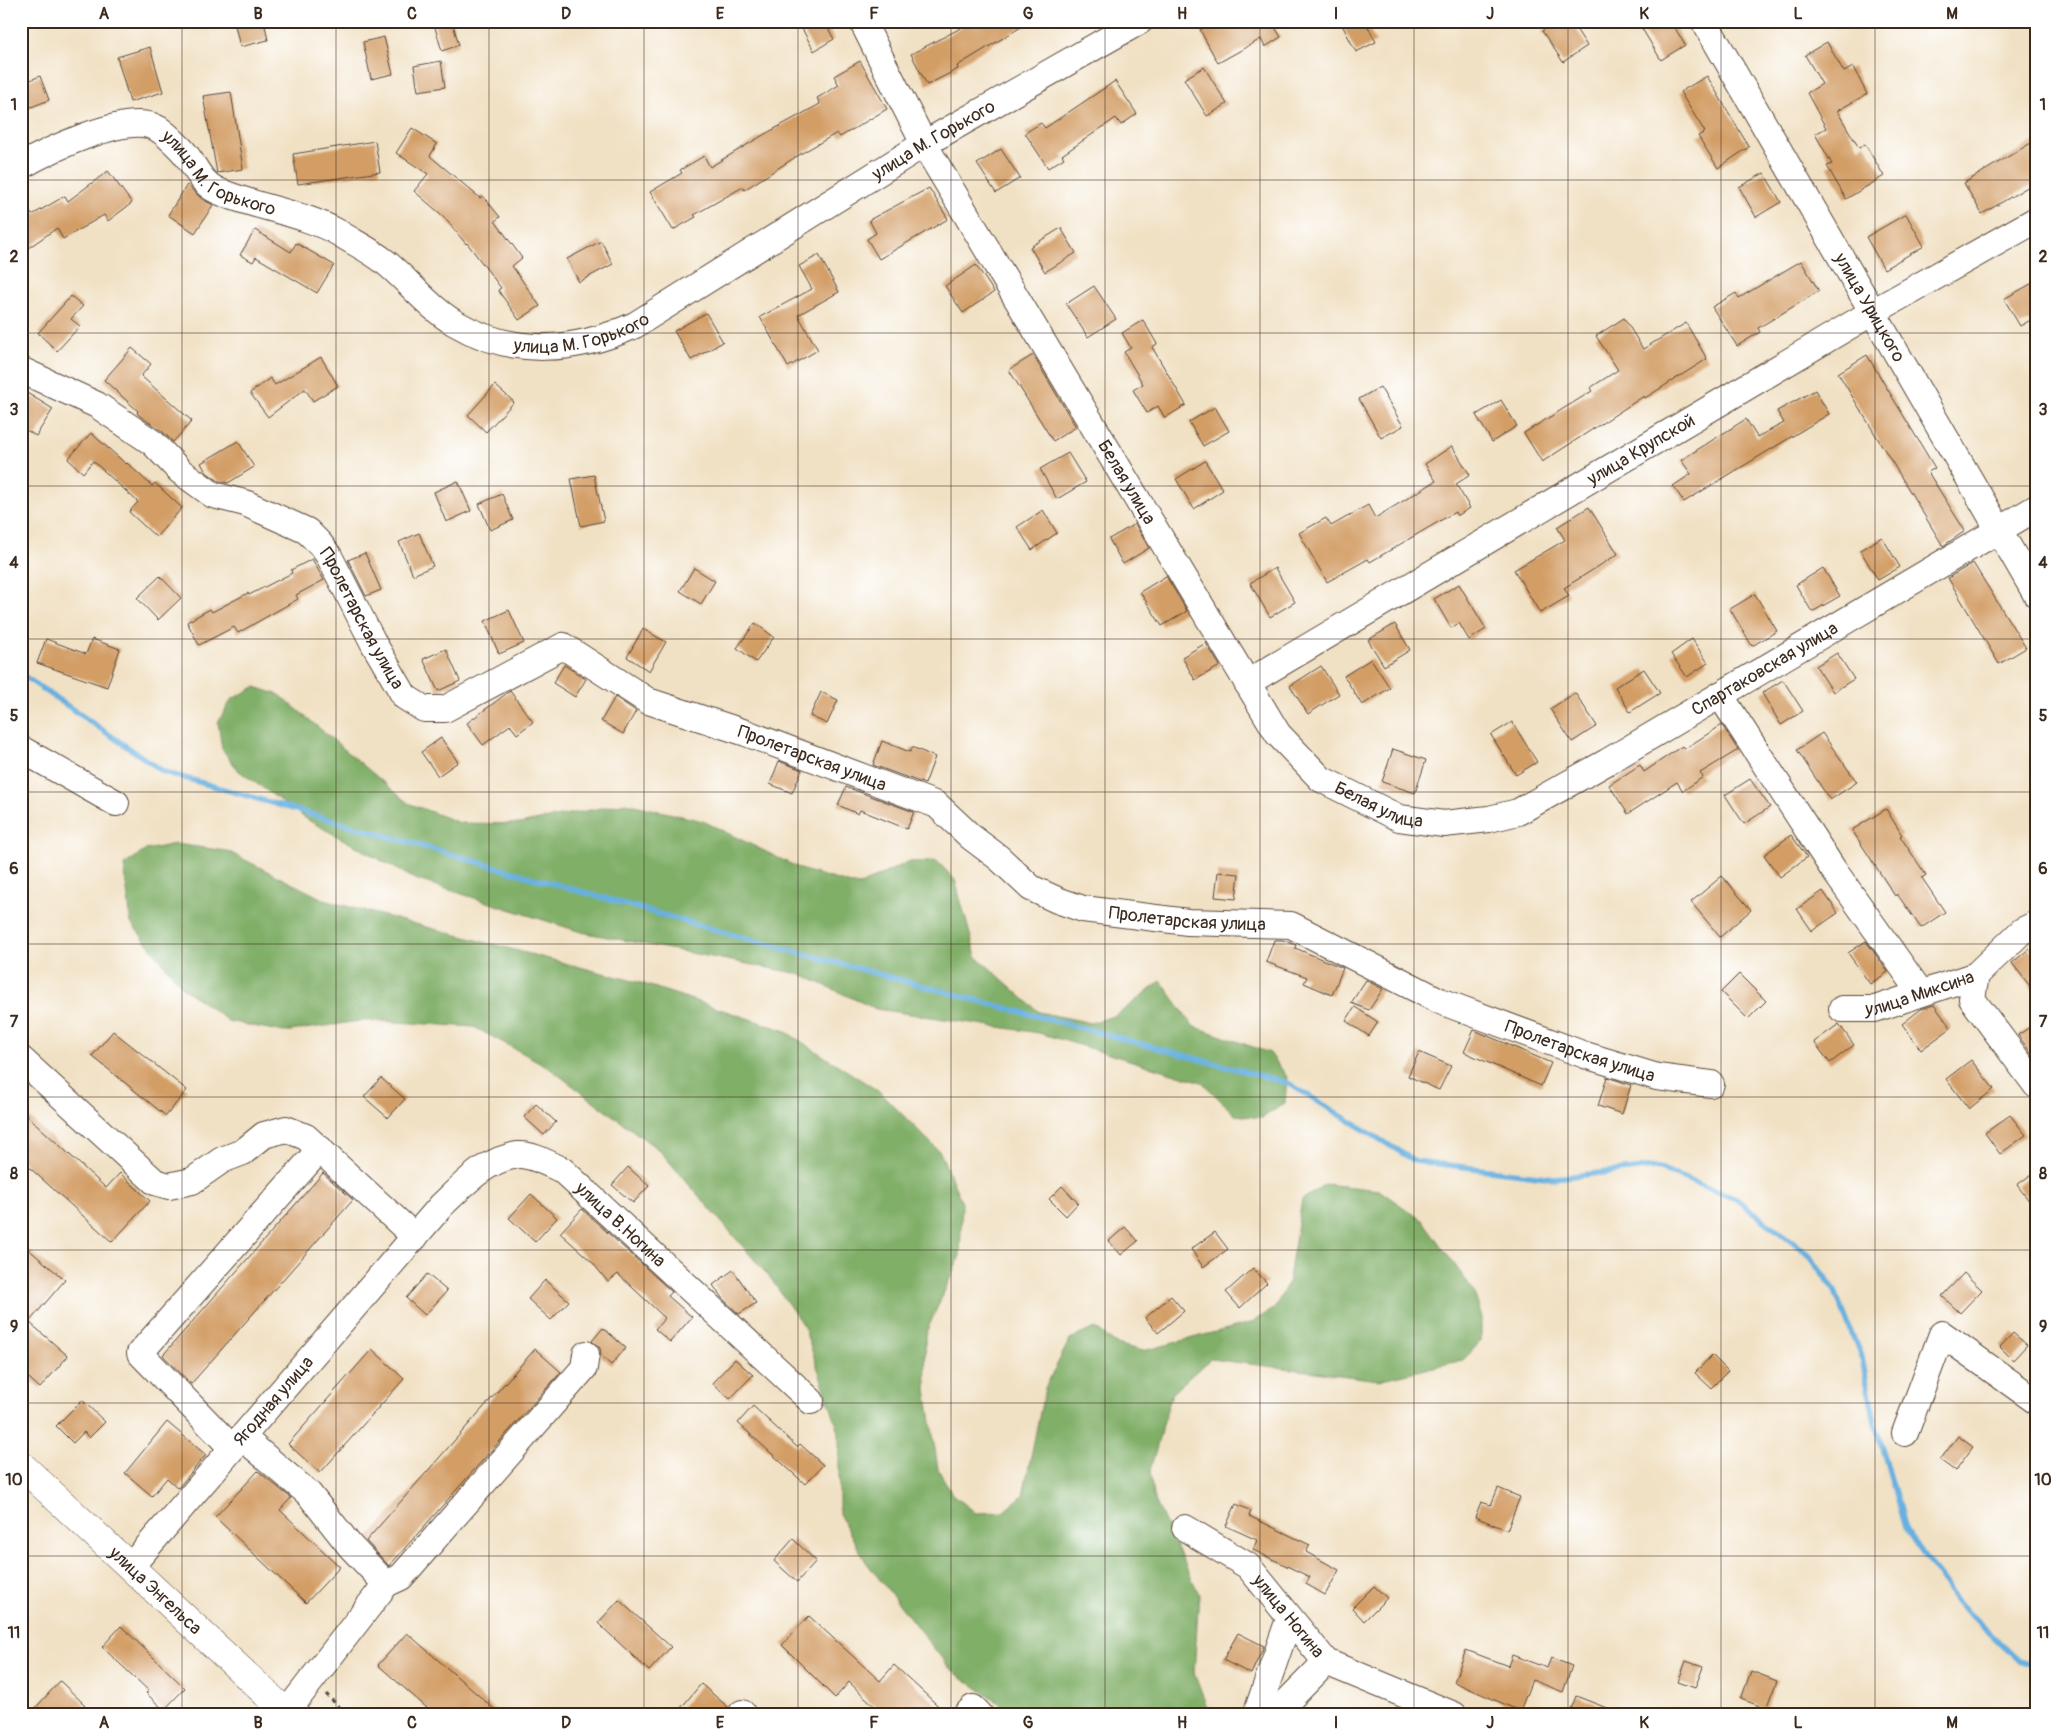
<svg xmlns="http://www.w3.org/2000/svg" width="2057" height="1736" viewBox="0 0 2057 1736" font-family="Pangolin,sans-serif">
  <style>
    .forest { fill: #80af68; stroke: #5e6c43 }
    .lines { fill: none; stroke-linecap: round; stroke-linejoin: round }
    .stream { stroke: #68b0df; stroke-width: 5.5 }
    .building { fill: #d39e66 }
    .minor-casing { stroke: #564537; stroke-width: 28 }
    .major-casing { stroke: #564537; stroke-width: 29 }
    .path { stroke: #564537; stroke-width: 3; stroke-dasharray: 4 4; stroke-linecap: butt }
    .minor { stroke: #fff; stroke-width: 26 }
    .major { stroke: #fff; stroke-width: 28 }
    .grid { fill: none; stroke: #3b2a1e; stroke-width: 1; stroke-opacity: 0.55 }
    .labels { text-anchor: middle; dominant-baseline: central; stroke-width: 4.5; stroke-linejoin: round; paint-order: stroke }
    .street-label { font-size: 18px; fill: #3b2a1e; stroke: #fff }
    .neatline { fill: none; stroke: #3b2a1e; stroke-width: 2 }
    .grid-label { font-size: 16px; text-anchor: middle; font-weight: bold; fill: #3b2a1e }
  </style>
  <rect width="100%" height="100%" fill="#fff"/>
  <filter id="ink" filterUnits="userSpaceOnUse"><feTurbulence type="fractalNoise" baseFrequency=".02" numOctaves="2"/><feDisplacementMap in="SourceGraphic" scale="10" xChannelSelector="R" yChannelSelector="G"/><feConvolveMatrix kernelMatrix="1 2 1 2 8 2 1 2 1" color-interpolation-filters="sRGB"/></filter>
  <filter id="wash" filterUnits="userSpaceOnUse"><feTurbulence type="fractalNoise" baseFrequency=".0096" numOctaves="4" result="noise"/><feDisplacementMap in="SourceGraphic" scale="20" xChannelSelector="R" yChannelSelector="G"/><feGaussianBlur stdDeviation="1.12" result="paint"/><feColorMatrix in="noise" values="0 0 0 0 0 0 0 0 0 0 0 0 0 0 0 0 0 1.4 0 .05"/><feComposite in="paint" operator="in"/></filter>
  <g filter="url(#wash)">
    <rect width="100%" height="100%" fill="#f1e1c4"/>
    <path class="forest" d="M255,687L280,695L408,803L460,823L519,824L626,803L703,821L803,870L858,886L908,862L937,861L955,880L976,956L1039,1012L1091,1023L1117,1015L1161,981L1193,1026L1270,1053L1287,1077L1285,1103L1262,1118L1235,1115L1202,1082L1039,1033L876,1009L800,974L581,932L415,879L308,820L239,771L222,749L218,722L232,699Z
      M175,844L227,851L327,901L641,983L783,1030L880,1092L940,1152L962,1203L960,1256L925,1335L926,1389L938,1469L952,1494L976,1513L1003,1512L1023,1495L1045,1388L1070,1339L1095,1328L1116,1344L1143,1351L1250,1323L1274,1309L1288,1283L1302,1200L1325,1184L1379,1190L1423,1221L1473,1290L1481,1314V1341L1463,1360L1379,1380L1210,1359L1172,1393L1150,1470L1153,1496L1199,1594L1194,1673L1210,1715H1017L951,1670L866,1562L839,1514V1432L804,1327L771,1279L659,1150L545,1065L474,1027L366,1020L284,1032L228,1021L183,988L131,923L124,865L146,850Z"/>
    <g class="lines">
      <path class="stream" d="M21,674L164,772L740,937L1288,1083L1415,1161L1554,1178L1655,1167L1736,1199L1809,1255L1835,1291L1862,1359L1876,1427L1905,1528L1956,1601L2018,1660L2036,1665"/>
    </g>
    <g id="blocks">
      <path class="building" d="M234,21H264L268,40L240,47Z
        M433,21H452L459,45L442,51Z
        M798,21H824L834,39L814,51Z
        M957,21H1031L957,66L958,69L927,85L911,54L961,28Z
        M1216,21H1271L1281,37L1265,47L1261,39L1218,63L1200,30Z
        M1340,21H1365L1376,42L1356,52Z
        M1557,21H1571L1587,46L1563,62L1542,31Z
        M1650,21H1671L1685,45L1661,60L1641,27Z
        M384,37L393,74L371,79L363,42Z
        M1827,42L1844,72L1853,67L1867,94L1837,111L1859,148L1865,144L1884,176L1846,199L1827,166L1832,164L1815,134L1826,128L1807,93L1822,84L1805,55Z
        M150,47L163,92L130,102L117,57Z
        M441,61L445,87L418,91L414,66Z
        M860,61L887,109L840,137L837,133L802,153L744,190L743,187L694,215L696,217L673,230L650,192L682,173L680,170L704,156L710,167L765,134L820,104L817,98L839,85L834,76Z
        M1204,67L1227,104L1207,116L1184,79Z
        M40,76L49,100L21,111V84Z
        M1707,76L1749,147L1718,168L1698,136L1705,132L1680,92Z
        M1115,81L1137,114L1121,125L1116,118L1062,155L1064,158L1048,168L1025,133L1041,123L1045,128Z
        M231,92L243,169L217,173L203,96Z
        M412,128L437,144L430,156L480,198L483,196L500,217L495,221L522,258L512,266L540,306L519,320L498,290L501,288L467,243L466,244L443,216L414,191L428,174L396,153Z
        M2036,140V182L1982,214L1964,183Z
        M375,141L380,172L298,184L293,154Z
        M1001,149L1020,178L996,193L977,164Z
        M108,171L132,203L108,221L104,215L63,239L57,228L21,253V200L32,215L65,196L68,201Z
        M1764,173L1781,202L1756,217L1739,187Z
        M187,185L202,199L213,205L195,233L168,215Z
        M929,188L948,219L879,259L867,239L876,233L869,220Z
        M1906,214L1924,246L1884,269L1866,237Z
        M1061,228L1076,253L1045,272L1030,247Z
        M255,230L291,252L296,243L334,265L317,293L256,257L253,262L240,255Z
        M601,241L613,264L579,282L567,259Z
        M819,255L839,292L798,315L818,350L788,367L760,317L812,289L799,266Z
        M1801,261L1819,291L1758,328L1760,332L1737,346L1712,307L1736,293L1739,298Z
        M976,265L994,292L963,313L945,286Z
        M2036,281V317L2020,326L2004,299Z
        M1094,286L1116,319L1088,337L1066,304Z
        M71,296L83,306L71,319L80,326L57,351L38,333Z
        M706,313L723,342L691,360L674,331Z
        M1624,318L1643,349L1686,323L1707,359L1645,398L1644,396L1542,462L1524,433L1592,391L1590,388L1618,370L1596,336Z
        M1143,320L1157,344L1152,347L1186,405L1165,418L1158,406L1147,413L1133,390L1143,384L1124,352L1131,348L1122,333Z
        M132,348L151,364L141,376L192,421L173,442L162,431L140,416L137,413L138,411L104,380Z
        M1033,355L1076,427L1053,441L1009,370Z
        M1867,355L1935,468L1928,472L1965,531L1943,546L1838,373Z
        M321,357L338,386L313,401L305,389L268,417L250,393L270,378L275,385Z
        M495,385L514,402L486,432L468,415Z
        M1380,387L1403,426L1381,438L1359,399Z
        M1815,390L1829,414L1684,502L1673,486L1691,474L1681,460L1746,419L1757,437L1784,423L1777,411Z
        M27,393L53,409L36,436L21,427V401Z
        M1501,400L1517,426L1492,442L1476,415Z
        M1215,407L1229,431L1203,446L1189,422Z
        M91,433L126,464L127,463L152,486L155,483L182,508L156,537L129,512L138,502L93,461L83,473L68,459Z
        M238,441L254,467L228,483L219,481L206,472L201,463Z
        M1452,446L1470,475L1456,484L1470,508L1457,516L1455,512L1370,562L1368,559L1327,582L1299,533L1326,518L1331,526L1368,505L1375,518L1436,481L1425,464Z
        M1068,453L1086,482L1057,499L1040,469Z
        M1205,461L1223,490L1194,509L1176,479Z
        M594,475L604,521L581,526L571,479Z
        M458,481L471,511L446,522L434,492Z
        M502,494L513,520L490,530L479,504Z
        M1589,507L1618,554L1564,588L1569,596L1540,613L1514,570L1565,540L1557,527Z
        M1043,510L1057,533L1032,550L1017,527Z
        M1135,524L1149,548L1123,564L1109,539Z
        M419,533L433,566L413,575L399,542Z
        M1882,537L1900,567L1878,580L1860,550Z
        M365,553L381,590L366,596L348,560Z
        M312,559L324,580L296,595L298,599L238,633L234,627L199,645L187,622L210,609L212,612L248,593L249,595L292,573L291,570Z
        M1973,563L2026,648L1999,664L1948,578Z
        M694,568L715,581L701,604L680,591Z
        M1275,568L1295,602L1270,617L1250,583Z
        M1823,568L1840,596L1812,612L1796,585Z
        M160,576L181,598L158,620L137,598Z
        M1166,576L1187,611L1162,626L1140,592Z
        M1459,584L1486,629L1469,640L1459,623L1451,628L1434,599Z
        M1755,594L1777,631L1752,646L1730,609Z
        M509,610L524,643L499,654L485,621Z
        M755,623L774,637L756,662L737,648Z
        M1395,624L1410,650L1384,666L1368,640Z
        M643,629L666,642L649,671L627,657Z
        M46,639L86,654L92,639L120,649L107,687L37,663Z
        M1692,639L1708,663L1687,677L1671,654Z
        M1206,643L1220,666L1195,680L1182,657Z
        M446,649L460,681L438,691L423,659Z
        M1837,653L1854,679L1833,692L1816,666Z
        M1371,659L1390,688L1362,705L1344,676Z
        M564,665L586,679L575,697L553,683Z
        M1321,666L1339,694L1308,714L1290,686Z
        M1644,669L1660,693L1630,712L1615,687Z
        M1783,680L1803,711L1781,725L1762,693Z
        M510,691L533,722L517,734L510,725L483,745L467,723Z
        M821,692L838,700L827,724L810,716Z
        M1575,693L1597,726L1572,742L1550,709Z
        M615,697L636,711L623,734L601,721Z
        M1512,722L1537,762L1516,775L1491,735Z
        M1722,725L1738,750L1700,773L1703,777L1683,791L1677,782L1628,814L1609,785L1640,765L1644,772L1682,746L1684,749Z
        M1822,733L1857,782L1830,800L1797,750Z
        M441,738L458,762L438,776L421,752Z
        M882,741L910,752L912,747L935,757L925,784L873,765Z
        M1393,749L1426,760L1415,793L1382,782Z
        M779,761L802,770L792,793L770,784Z
        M1750,779L1770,807L1744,824L1725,795Z
        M846,787L914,812L907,829L860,810L858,814L838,805Z
        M1886,809L1902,835L1900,836L1926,875L1922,878L1945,912L1921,928L1897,894L1895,896L1852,830Z
        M1791,835L1807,857L1780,877L1764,855Z
        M1218,872L1239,874L1236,899L1215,897Z
        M1722,876L1751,910L1720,937L1691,902Z
        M1823,891L1838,913L1812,931L1797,909Z
        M1274,940H1282L1296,945L1295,948L1343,968L1332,995L1304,983L1307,977L1266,962Z
        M1866,941L1888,972L1870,984L1848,953Z
        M2029,949L2036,957V994L2012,963Z
        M1739,974L1766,1001L1748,1019L1721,992Z
        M1366,980L1383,989L1369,1010L1351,1003Z
        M1934,1005L1951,1028L1921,1050L1902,1024L1921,1009Z
        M1355,1007L1378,1022L1369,1036L1346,1021Z
        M2036,1023V1060L2018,1035Z
        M1839,1024L1854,1045L1830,1063L1814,1042Z
        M1474,1030L1551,1063L1541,1086L1464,1052Z
        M113,1031L187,1090L166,1116L92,1056Z
        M1419,1052L1451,1066L1439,1090L1408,1076Z
        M1971,1060L1994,1089L1969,1109L1946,1079Z
        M1607,1077L1631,1085L1622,1114L1598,1106Z
        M381,1078L405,1099L388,1118L364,1097Z
        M536,1104L556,1122L544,1135L524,1117Z
        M21,1110L106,1188L120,1173L150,1201L112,1242L21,1160Z
        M2010,1115L2026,1135L2000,1154L1985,1133Z
        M628,1167L649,1186L633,1203L612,1185Z
        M2036,1171V1210L2017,1185Z
        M323,1173L353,1200L191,1384L163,1355Z
        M1062,1186L1078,1203L1066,1216L1049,1199Z
        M531,1194L557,1218L535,1242L509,1218Z
        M582,1209L672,1292L668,1296L692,1317L670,1342L655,1329L665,1318L618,1274L608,1282L592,1262L560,1233Z
        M1125,1227L1138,1241L1121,1255L1109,1241Z
        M1215,1232L1228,1249L1203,1267L1191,1249Z
        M21,1243L65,1280L29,1322L68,1356L40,1388L21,1371Z
        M1253,1268L1267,1283L1240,1308L1226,1292Z
        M733,1270L756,1303L739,1314L722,1298L713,1285Z
        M1964,1273L1982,1290L1960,1313L1942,1296Z
        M427,1274L447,1291L425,1315L406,1298Z
        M545,1280L569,1301L551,1320L528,1299Z
        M1171,1296L1184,1311L1158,1333L1145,1318Z
        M603,1328L626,1348L611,1365L601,1356L600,1348L592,1341Z
        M2013,1333L2027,1345L2013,1360L2000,1347Z
        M372,1349L404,1379L320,1473L288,1444Z
        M535,1349L561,1372L389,1566L366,1541Z
        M1712,1355L1728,1371L1711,1388L1695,1373Z
        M735,1359L753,1375L730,1399L712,1383Z
        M82,1400L105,1422L89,1438L84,1432L73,1443L56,1426Z
        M753,1406L797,1447L800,1444L823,1465L805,1484L738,1423Z
        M167,1422L206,1455L178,1488L167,1478L152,1496L125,1473Z
        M1958,1436L1973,1447L1955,1471L1940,1460Z
        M258,1471L291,1498L280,1510L340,1567L306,1603L215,1517Z
        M1498,1488L1520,1497L1507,1530L1475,1517L1481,1502L1491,1505Z
        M1236,1504L1251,1511L1249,1516L1310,1545L1306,1552L1339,1570L1325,1595L1306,1584L1310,1577L1253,1550L1257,1540L1226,1526Z
        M793,1539L816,1561L797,1582L774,1561Z
        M1374,1586L1387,1598L1364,1621L1352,1608Z
        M619,1600L671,1647L649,1671L598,1623Z
        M809,1616L880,1681L894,1665L948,1715H884L849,1682L835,1698L782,1645Z
        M121,1626L185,1688L164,1710L146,1693L149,1691L102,1647Z
        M407,1633L501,1715H435L378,1665Z
        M1238,1633L1264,1646L1251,1674L1223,1660Z
        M1466,1650L1508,1666L1512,1655L1547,1668L1551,1658L1572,1666L1563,1692L1532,1680L1520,1711L1454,1682Z
        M1686,1661L1703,1667L1695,1688L1678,1682Z
        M1751,1671L1777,1681L1767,1709L1741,1699Z
        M60,1681L85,1705L76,1715H29Z
        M701,1684L728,1707L726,1715H675Z
        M1576,1696L1622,1714L1621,1715H1569Z"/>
    </g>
  </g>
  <g filter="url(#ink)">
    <use href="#blocks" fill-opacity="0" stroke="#564537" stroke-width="1"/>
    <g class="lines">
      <g class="minor-casing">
        <g id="minor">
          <path id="s1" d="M862,21L924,144L1278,734L1321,779L1399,818L1444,824L1489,819L1518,812L1607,762L2036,508"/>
          <path id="s2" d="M1704,21L2036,594"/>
          <path id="s3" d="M21,166C49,150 122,115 152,126C162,129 174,142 181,149C195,163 199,183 218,191C257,208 301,212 339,233C353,242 370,250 384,261C408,280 428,307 455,323C513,357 576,352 635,325L924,144L1140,21"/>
          <path id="s4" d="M21,370L97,405L153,443L180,471L213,495L245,503L307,531L320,544L329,556L374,644L405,697L424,709H445L563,646L648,701L746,733L937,805L971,837L999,858L1031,888L1057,900L1083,909L1188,922L1291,925L1440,1001L1585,1055L1657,1077L1711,1084"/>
          <path id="s5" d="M1247,683L1871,313L2036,220"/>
          <path d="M1720,695L1833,869L1921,993"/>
          <path d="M21,749L116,803"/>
          <path d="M1976,975L1972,999L2036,1085"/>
          <path id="s6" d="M1842,1009H1875L1976,975L2022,931L2036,924"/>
          <path d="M21,1059L155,1182L169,1186L192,1181L222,1160L243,1152L264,1135L286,1129L306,1137L415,1237"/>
          <path d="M1905,1433L1942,1334L2036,1401"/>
          <path d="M242,1437L309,1494L350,1546L386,1584L286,1713"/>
          <path d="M232,1448L140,1353L320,1149"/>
          <path id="s7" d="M1185,1528L1248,1566L1326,1662L1454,1715"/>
          <path id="s8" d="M131,1566L441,1206C463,1185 486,1159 518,1155C532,1154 549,1164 562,1170L811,1401"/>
          <path d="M386,1584L401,1577L584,1368L586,1354"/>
          <path d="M741,1715L742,1713"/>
          <path d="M966,1715L973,1708L980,1715"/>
          <path d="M1256,1715L1289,1619"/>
          <path d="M1274,1715L1326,1662"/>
        </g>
      </g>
      <g class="major-casing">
        <g id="major">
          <path id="s9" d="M21,1465L289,1715"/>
        </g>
      </g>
      <path class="path" d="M326,1694L347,1715"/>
      <use href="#minor" class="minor"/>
      <use href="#major" class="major"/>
    </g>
  </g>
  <path class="grid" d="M182,21V1715M336,21V1715M489,21V1715M644,21V1715M798,21V1715M951,21V1715M1105,21V1715M1260,21V1715M1414,21V1715M1568,21V1715M1721,21V1715M1875,21V1715M21,180H2036M21,333H2036M21,486H2036M21,639H2036M21,792H2036M21,944H2036M21,1097H2036M21,1250H2036M21,1403H2036M21,1556H2036"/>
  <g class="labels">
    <g class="street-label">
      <text stroke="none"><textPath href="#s3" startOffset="1048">улица М. Горького</textPath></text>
      <text stroke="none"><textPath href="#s3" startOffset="224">улица М. Горького</textPath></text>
      <text stroke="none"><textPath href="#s2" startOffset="331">улица Урицкого</textPath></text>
      <text stroke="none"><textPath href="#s3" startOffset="642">улица М. Горького</textPath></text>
      <text stroke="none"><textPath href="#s5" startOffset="458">улица Крупской</textPath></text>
      <text stroke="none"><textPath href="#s1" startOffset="532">Белая улица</textPath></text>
      <text stroke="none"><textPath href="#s4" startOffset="436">Пролетарская улица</textPath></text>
      <text stroke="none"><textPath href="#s1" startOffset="1381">Спартаковская улица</textPath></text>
      <text stroke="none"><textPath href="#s4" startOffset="978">Пролетарская улица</textPath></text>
      <text stroke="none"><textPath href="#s1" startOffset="952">Белая улица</textPath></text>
      <text stroke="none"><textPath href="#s4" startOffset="1398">Пролетарская улица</textPath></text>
      <text stroke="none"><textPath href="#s6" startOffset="80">улица Миксина</textPath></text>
      <text stroke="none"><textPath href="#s4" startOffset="1818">Пролетарская улица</textPath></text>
      <text stroke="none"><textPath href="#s8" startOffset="696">улица В.Ногина</textPath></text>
      <text stroke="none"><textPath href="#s8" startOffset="218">Ягодная улица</textPath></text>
      <text stroke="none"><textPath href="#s9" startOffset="184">улица Энгельса</textPath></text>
      <text stroke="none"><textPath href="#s7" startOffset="138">улица Ногина</textPath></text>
    </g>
  </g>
  <rect width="2057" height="1736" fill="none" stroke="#fff" stroke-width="55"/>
  <rect x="28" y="28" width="2002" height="1680" class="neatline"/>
  <g class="grid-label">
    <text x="104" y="19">A</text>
    <text x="258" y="19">B</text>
    <text x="412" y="19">C</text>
    <text x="566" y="19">D</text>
    <text x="720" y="19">E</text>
    <text x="874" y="19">F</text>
    <text x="1028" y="19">G</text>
    <text x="1182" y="19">H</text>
    <text x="1336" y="19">I</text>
    <text x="1490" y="19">J</text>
    <text x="1644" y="19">K</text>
    <text x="1798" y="19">L</text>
    <text x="1952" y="19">M</text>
    <text x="14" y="110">1</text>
    <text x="2043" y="110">1</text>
    <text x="14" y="262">2</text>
    <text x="2043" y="262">2</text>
    <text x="14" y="415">3</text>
    <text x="2043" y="415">3</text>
    <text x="14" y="568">4</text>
    <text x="2043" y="568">4</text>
    <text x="14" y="721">5</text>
    <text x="2043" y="721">5</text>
    <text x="14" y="874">6</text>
    <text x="2043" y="874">6</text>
    <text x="14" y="1027">7</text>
    <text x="2043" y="1027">7</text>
    <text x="14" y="1179">8</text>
    <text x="2043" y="1179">8</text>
    <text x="14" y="1332">9</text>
    <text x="2043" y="1332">9</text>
    <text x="14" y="1485">10</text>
    <text x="2043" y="1485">10</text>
    <text x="14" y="1638">11</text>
    <text x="2043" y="1638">11</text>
    <text x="104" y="1728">A</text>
    <text x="258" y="1728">B</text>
    <text x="412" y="1728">C</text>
    <text x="566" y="1728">D</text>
    <text x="720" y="1728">E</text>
    <text x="874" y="1728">F</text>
    <text x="1028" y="1728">G</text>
    <text x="1182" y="1728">H</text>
    <text x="1336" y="1728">I</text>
    <text x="1490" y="1728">J</text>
    <text x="1644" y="1728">K</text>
    <text x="1798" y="1728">L</text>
    <text x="1952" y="1728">M</text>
  </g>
</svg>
